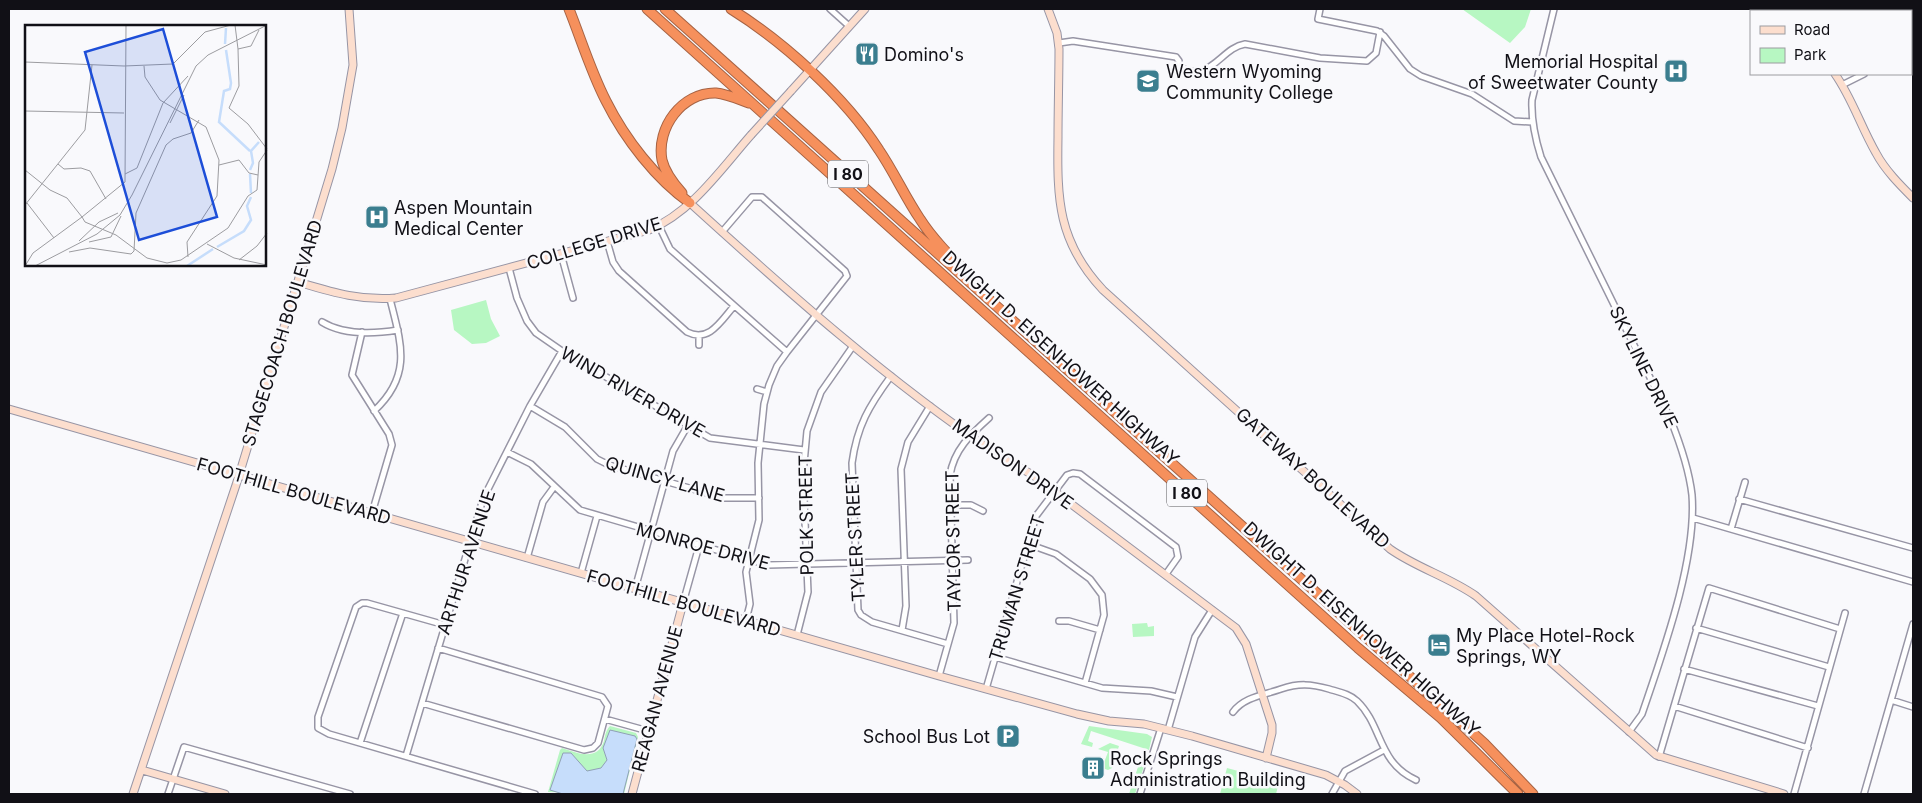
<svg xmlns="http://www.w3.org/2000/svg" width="1922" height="803" viewBox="0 0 1922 803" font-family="Inter,sans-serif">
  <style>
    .green { fill: #b7f7c2 }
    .water { fill: #c6ddfb; stroke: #90a0b6 }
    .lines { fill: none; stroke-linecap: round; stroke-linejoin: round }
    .street-casing { stroke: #9795a5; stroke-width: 8 }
    .secondary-casing { stroke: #9795a5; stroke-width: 9 }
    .highway-casing { stroke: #a66344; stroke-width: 11 }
    .street { stroke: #fff; stroke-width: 5 }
    .secondary { stroke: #fcdece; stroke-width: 7 }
    .highway { stroke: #f6905c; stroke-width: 9 }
    .secondary-bridge-casing { stroke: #9795a5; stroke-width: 9; stroke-linecap: butt }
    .secondary-bridge { stroke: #fcdece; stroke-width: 7 }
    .labels { text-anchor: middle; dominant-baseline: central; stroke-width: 5; stroke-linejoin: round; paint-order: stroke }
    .shield { fill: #f9f9fc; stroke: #57565b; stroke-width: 1 }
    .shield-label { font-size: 16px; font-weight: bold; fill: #111016 }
    .poi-label { font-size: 18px; fill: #111016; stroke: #f9f9fc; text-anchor: start }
    .street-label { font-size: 18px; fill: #111016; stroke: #f9f9fc }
    .inset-river { fill: none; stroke: #c6ddfb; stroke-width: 2.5 }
    .inset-road { fill: none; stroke: #9c9ca0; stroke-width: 1 }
    .view { fill: #1d4ed8; fill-opacity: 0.15; stroke: #1d4ed8; stroke-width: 2.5 }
    .inset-edge { fill: none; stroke: #111016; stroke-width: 2.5 }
  </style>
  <rect width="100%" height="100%" fill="#f9f9fc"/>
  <path class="green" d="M1462,9H1531L1525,27L1510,43Z
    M486,300L491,319L500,336L486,343L472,344L454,330L451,310Z
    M1147,623L1148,627L1154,626V636L1133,637L1132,624Z
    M610,726L636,733L638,737L624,794L548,792L560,750L562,748C577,753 597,762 604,741C605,735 606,730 610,726Z
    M1089,726L1147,734L1152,737L1149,750L1091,731L1088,741L1093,743L1092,747L1081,744Z
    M1110,743L1119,746L1112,768L1108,770L1102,768L1108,752L1098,749Z
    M1143,752L1148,754L1147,757L1135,794H1129Z
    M1227,768L1279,782L1276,794H1220Z"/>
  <path class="water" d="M610,730L635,736L637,739L623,794H563L550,790L563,753H571L587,771L601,768L607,760L603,748Z"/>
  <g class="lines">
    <g class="street-casing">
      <path id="street" d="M830,9L849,26
        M1320,9L1318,19L1377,31L1384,36L1410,69L1421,76L1472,94L1514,121L1532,122
        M1554,9L1532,100C1531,121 1535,138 1541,157L1670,418C1680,443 1689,468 1692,495C1697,559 1663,652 1642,714L1629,732
        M1059,43L1073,41L1176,57L1179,61L1178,68C1185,69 1195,73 1201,71C1218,66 1227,47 1245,44L1320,58L1367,61L1376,53L1380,32
        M1911,64L1913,66
        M1842,85L1864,74
        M659,226L670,249L787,352
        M722,232L752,197H762L845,271L847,276L787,352L777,366L769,385L764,404L758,463L759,520L746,572L750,604L746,620
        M607,241L613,262L619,271L687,332C709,343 721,321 734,306
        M561,254L573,298
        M509,268L517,298L527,321L536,333L562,351L710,438L804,450
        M322,322C343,335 373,334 398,330
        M362,332L352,375L389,434L392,445L372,513
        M699,336V345
        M891,376C869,406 857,426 852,463L858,610L861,615L872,622L948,644
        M757,389L767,392
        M530,406L565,427L597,459L609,465L724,498H759
        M374,411C413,375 401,343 390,299
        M507,452L531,464L580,510L768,565L968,560
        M1739,499L1913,548
        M951,505H971L983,511
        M1693,518L1913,582
        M1731,529L1745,482
        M1028,544L1056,554L1090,579L1102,595L1104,615L1085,683
        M527,558L543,502L554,487
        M581,573L597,516
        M635,589L673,451L688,425
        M683,603L699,546
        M1059,621H1069L1100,630
        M445,625L367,603H362L356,607L318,717V728L329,734L535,794
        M1696,628L1829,667
        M902,630L906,606L901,469L908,442L930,406
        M797,635L808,592L803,474L807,431L821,392L853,346
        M995,657L1102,688L1151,691L1177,697
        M1684,669L1818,706
        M939,676L954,623L950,475C954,450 970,435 989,418
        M986,689L1036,516L1067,475L1073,473L1080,474L1176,547L1178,557L1166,574
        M1891,700L1913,707
        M422,703L584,750L593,748L598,743L608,706L602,697L438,648
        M1674,706L1808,748
        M1233,712C1244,697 1264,695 1281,689C1299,683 1311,684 1329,689C1339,692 1350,694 1357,701C1383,726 1377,762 1416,780
        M605,719L648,731
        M1168,730L1195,637L1212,610
        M360,743L403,613
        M406,756L483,499L530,406L562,351
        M1659,757L1709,588L1840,629
        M168,794L184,747L350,794
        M1140,794L1161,728
        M1332,794L1345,771L1384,750
        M1794,794L1845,613
        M1864,794L1913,624"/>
    </g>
    <g class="secondary-casing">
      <path id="secondary" d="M1048,9L1057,33L1059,49C1059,78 1058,108 1058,137C1057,200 1058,242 1103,290L1390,549C1417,568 1449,577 1476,596L1656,755L1784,794
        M1789,9L1790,11
        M1835,74C1852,98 1861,127 1876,153C1885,170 1900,185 1913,198
        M791,91L865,9
        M690,203C788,292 888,381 998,455C1009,463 1022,468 1034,476L1236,628L1246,644L1272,725V733L1266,758
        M298,282C332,292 360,301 396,298L649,230C692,212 721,169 751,135
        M9,409L939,676L1077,714L1109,721L1144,724L1192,736L1326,775L1345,785L1357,794
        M142,770L225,794
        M133,794L236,485L332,169L342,128L353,65L349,9
        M632,794L683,603"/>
    </g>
    <g class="highway-casing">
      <path id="highway" d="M569,9C581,39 591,72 606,101C625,139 656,179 690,203
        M647,9L1358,648L1441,718L1518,794
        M665,9L1484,743L1533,794
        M731,9C784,42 845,97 879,150C894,172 905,197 920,219C932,238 949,255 965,271
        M682,193C674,184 665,173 662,160C656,128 682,92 716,93C727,94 738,99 749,103"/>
    </g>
    <use href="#street" class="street"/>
    <use href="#secondary" class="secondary"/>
    <use href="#highway" class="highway"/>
    <g class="secondary-bridge-casing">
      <path id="secondary-bridge" d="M751,135L791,91"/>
    </g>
    <use href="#secondary-bridge" class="secondary-bridge"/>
  </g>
  <defs>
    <g id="restaurant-square" transform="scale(1.25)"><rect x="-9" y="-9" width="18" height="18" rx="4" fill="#3b7e8f" stroke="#f9f9fc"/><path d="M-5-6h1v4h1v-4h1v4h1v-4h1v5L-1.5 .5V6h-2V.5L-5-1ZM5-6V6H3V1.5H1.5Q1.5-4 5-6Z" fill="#fff"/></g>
    <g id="hospital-square" transform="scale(1.25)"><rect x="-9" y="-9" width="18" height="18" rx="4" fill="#3b7e8f" stroke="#f9f9fc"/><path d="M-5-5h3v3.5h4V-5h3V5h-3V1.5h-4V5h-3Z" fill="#fff"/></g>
    <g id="university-square" transform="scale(1.25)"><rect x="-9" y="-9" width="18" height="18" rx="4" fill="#3b7e8f" stroke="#f9f9fc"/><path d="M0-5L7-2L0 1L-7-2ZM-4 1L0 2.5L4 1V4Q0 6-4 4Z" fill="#fff"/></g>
    <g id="hotel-square" transform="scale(1.25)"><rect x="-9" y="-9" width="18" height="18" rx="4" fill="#3b7e8f" stroke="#f9f9fc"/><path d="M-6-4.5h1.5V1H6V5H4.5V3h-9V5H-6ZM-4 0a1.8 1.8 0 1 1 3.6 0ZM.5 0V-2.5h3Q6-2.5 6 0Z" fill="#fff"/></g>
    <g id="parking-square" transform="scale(1.25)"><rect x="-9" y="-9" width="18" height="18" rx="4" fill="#3b7e8f" stroke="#f9f9fc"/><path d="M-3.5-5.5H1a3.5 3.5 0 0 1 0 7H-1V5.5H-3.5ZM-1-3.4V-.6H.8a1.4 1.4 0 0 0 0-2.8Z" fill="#fff"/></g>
    <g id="building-square" transform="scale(1.25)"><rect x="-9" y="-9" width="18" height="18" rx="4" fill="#3b7e8f" stroke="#f9f9fc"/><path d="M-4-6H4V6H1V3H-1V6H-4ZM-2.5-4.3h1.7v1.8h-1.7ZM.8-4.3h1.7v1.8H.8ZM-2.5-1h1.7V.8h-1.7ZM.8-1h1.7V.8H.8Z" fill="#fff"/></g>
  </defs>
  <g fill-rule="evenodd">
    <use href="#restaurant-square" x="867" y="54"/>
    <use href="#hospital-square" x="1676" y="71"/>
    <use href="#university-square" x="1148" y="81"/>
    <use href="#hospital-square" x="377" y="217"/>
    <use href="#hotel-square" x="1439" y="645"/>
    <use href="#parking-square" x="1008" y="736"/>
    <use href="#building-square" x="1093" y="768"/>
  </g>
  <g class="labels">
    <g class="shield">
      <rect x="828" y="160.5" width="40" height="27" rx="4"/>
      <rect x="1167" y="479.5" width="40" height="27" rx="4"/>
    </g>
    <g class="shield-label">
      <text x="848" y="174">I 80</text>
      <text x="1187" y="493">I 80</text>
    </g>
    <g class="poi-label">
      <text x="884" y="54">Domino's</text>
      <text x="1658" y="61" text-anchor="end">Memorial Hospital<tspan x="1658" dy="21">of Sweetwater County</tspan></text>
      <text x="1166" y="71">Western Wyoming<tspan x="1166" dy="21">Community College</tspan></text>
      <text x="394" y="207">Aspen Mountain<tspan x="394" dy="21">Medical Center</tspan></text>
      <text x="1456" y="635">My Place Hotel-Rock<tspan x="1456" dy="21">Springs, WY</tspan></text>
      <text x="990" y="736" text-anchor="end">School Bus Lot</text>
      <text x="1110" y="758">Rock Springs<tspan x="1110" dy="21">Administration Building</tspan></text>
    </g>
    <g class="street-label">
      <text transform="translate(594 243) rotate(-17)">COLLEGE DRIVE</text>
      <text transform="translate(282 333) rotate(-73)">STAGECOACH BOULEVARD</text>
      <text transform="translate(1061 358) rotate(42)">DWIGHT D. EISENHOWER HIGHWAY</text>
      <text transform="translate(1644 367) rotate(64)">SKYLINE DRIVE</text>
      <text transform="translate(633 392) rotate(30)">WIND RIVER DRIVE</text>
      <text transform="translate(1013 464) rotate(35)">MADISON DRIVE</text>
      <text transform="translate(1313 478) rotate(42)">GATEWAY BOULEVARD</text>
      <text transform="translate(665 479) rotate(16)">QUINCY LANE</text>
      <text transform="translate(294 491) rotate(16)">FOOTHILL BOULEVARD</text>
      <text transform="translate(806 515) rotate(-91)">POLK STREET</text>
      <text transform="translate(855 537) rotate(-93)">TYLER STREET</text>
      <text transform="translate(953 541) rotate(-91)">TAYLOR STREET</text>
      <text transform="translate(703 546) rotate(15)">MONROE DRIVE</text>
      <text transform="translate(466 562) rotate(-72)">ARTHUR AVENUE</text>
      <text transform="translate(1017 588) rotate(-73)">TRUMAN STREET</text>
      <text transform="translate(684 603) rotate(16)">FOOTHILL BOULEVARD</text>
      <text transform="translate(1362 629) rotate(42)">DWIGHT D. EISENHOWER HIGHWAY</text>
      <text transform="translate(657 699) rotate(-75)">REAGAN AVENUE</text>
    </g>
  </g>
  <g transform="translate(25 25)">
    <rect width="241" height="241" fill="#f9f9fc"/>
    <path class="inset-river" d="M200,19L201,3M201,25L206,58L205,64L199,66L194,97L225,126M225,145L228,138L226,126L234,117M225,149L226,168M192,222L219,206L226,195L222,181L226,172M162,241L188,224"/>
    <path class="inset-road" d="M101,0L100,157L57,192L60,197L91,210L122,233L142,238L156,235L203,203L223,171L232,165L234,137L242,125M210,0L213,24L226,21L234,5M213,24L214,61L204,83L223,99L242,124M0,37L99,41M99,41L148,39L180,7L206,0M119,41L120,52L135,75L181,102L194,135L192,171L162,217L163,232M138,78L163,51M0,86L99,88M145,98L159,70M33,139L39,144L56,143L65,146L81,174M194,140L214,135L224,148L233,150M0,145L25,165L42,173L57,192L8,228L0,241M100,149L112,143L138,78M2,178L29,213M0,180L60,105L67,40M54,216L74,197L93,188M64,217L86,212L96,191M182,219L209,233L242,240M109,226L111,188L141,120L148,114L166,108L174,95M44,227L65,223L106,229L109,226M214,235L232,221L242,208M10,241L72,209L95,190L107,170L171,41L183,30L242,0"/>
    <path class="view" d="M138,4L192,192L114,215L60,27Z"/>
    <rect width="241" height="241" class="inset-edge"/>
  </g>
  <rect width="1922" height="803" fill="none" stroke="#111016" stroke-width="20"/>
  <rect x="1750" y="10" width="162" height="65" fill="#f9f9fc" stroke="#9c9ca0"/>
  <rect x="1760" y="26" width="25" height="8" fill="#fcdece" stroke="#9c9ca0"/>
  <text x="1794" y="35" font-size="15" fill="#111016">Road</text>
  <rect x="1760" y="48" width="25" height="15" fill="#b7f7c2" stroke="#9c9ca0"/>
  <text x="1794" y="60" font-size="15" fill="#111016">Park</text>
</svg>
